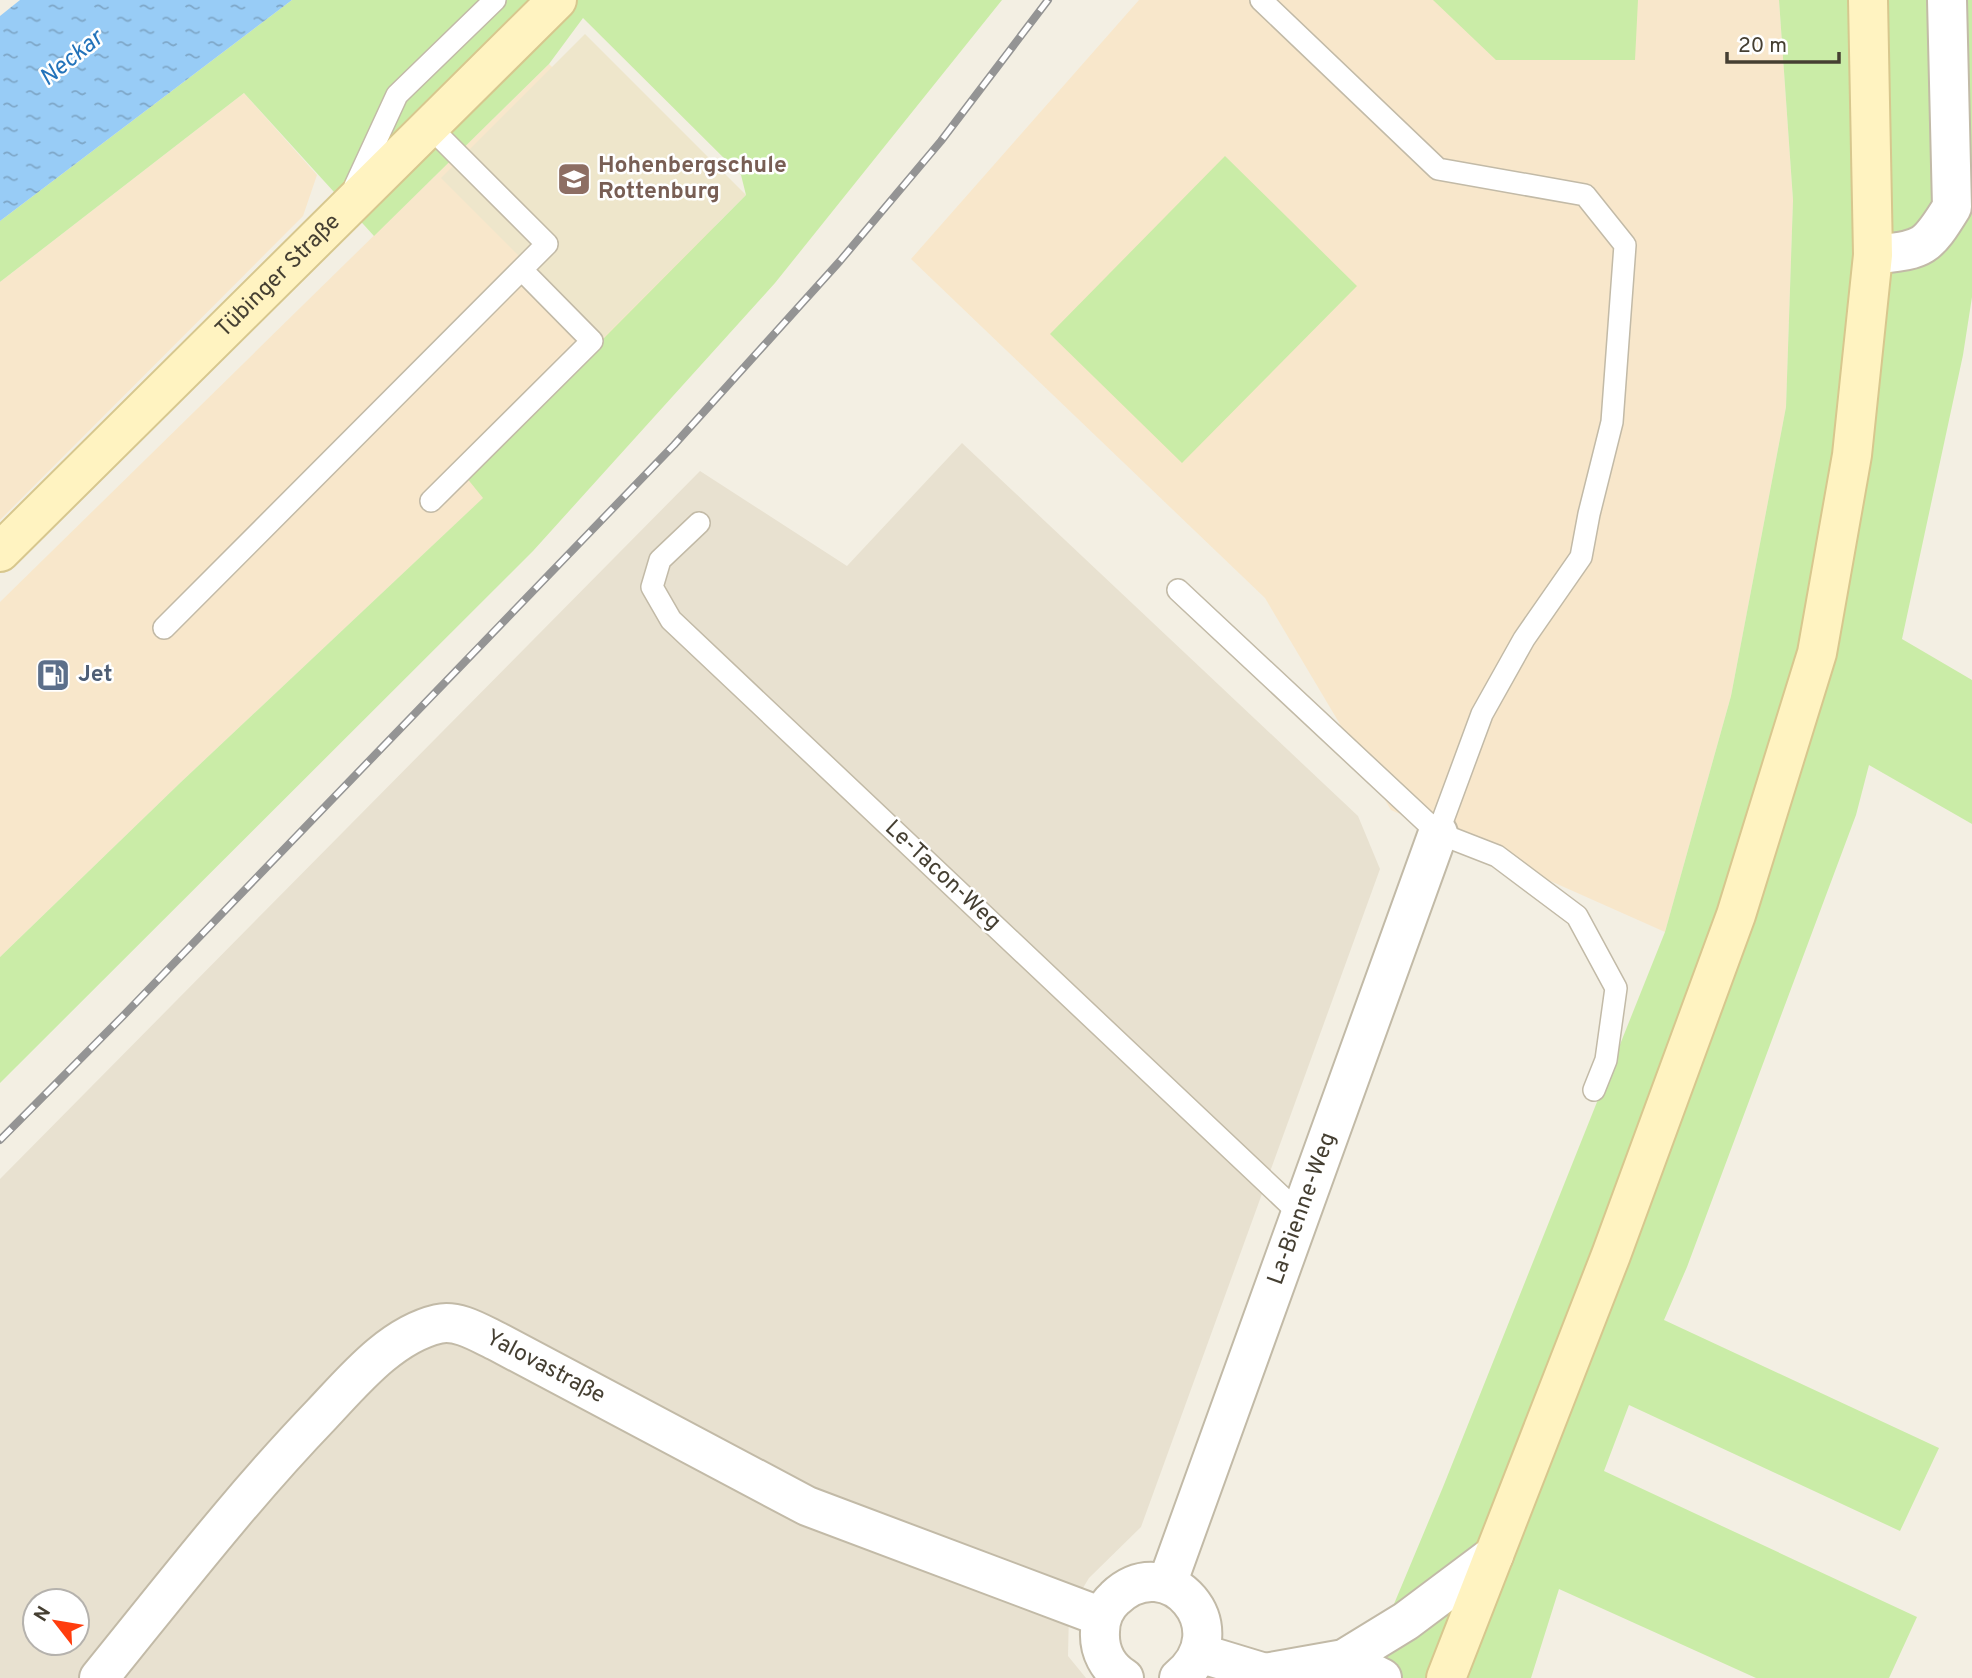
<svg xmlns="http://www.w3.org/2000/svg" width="1972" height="1678" viewBox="0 0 1972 1678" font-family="Overpass,sans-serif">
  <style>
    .residential { fill: #e8e1d0; fill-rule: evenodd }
    .commercial { fill: #f8e7cb }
    .education { fill: #eee6cb }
    .green { fill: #caeca7 }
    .water { fill: url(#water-ripples) }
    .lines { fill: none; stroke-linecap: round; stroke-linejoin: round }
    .lane-casing { stroke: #c2baa7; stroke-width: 24 }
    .street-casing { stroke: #c2baa7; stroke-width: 42 }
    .secondary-casing { stroke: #d7c78e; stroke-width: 42 }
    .lane { stroke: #fff; stroke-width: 21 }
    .street { stroke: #fff; stroke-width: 38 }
    .secondary { stroke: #fff3c1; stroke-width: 38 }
    .rail-casing { stroke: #949494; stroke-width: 8 }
    .rail { stroke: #fff; stroke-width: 5; stroke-dasharray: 16; stroke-linecap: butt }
    .labels { text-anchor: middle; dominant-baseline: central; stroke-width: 5; stroke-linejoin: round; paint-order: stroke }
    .education-label { font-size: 23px; font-weight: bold; fill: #785e54; stroke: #fff; text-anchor: start }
    .street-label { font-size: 23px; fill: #453f32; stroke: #fff }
    .service-label { font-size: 23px; font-weight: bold; fill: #4e5e75; stroke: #fff; text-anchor: start }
    .water-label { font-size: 24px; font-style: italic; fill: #2373ba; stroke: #fff }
  </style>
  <defs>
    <pattern id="water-ripples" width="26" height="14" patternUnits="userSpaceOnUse" patternTransform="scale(1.75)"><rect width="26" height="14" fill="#98ccf6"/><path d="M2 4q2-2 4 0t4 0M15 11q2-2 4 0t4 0" fill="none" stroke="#7ea7c8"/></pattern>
  </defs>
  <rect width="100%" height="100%" fill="#f3efe3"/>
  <path class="residential" d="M962,443L1358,816L1380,869L1141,1527L1089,1578L1069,1611L1068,1656L1086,1678H0V1179L700,471L847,566ZM35,1601H77V1643H35Z"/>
  <path class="commercial" d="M1139,0H1779L1793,200L1786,407L1731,696L1665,932L1391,810L1265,598L911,259Z
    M549,64L743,254L180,783L0,957V602Z
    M244,93L317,175L303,216L0,520V282Z"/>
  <path class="education" d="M585,34L746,195L602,339L441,178Z"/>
  <path class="green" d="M292,0H1002L775,283L533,551L0,1083V957L180,783L483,498L466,477L746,195L741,175L583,18L549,64L374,236L244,93L0,282V221Z
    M1433,0H1638L1635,60H1496Z
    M1779,0H1972V297L1963,355L1902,639L1972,680V824L1869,765L1856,815L1687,1267L1664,1320L1939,1448L1900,1531L1629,1405L1604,1471L1917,1617L1889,1678H1756L1559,1589L1531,1678H1363L1443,1487L1665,932L1731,696L1786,407L1793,200Z
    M1225,156L1357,286L1182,463L1050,334Z"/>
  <path class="water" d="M20,0H292L0,221V16Z"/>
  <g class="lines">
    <g class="lane-casing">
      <path id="lane" d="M1261,0L1438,169L1585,195L1625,245L1612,422L1589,514L1581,557L1524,639L1482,714L1438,833
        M355,186L397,95L495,0
        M431,501L592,341L522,270
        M699,523L660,560L652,587L671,620L1300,1214
        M1178,590L1438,833L1497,856L1577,916L1616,988L1606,1060L1594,1090
        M164,628L547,244L430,127"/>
    </g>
    <g class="street-casing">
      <g id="street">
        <path d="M1873,255C1923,249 1925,251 1952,207L1947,0"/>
        <path id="s1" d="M1167,1584L1438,833"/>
        <path d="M1199,1653L1265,1673L1272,1678"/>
        <path d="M1344,1659L1382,1678"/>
        <path d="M1265,1673L1344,1659L1406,1621L1494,1555"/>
        <path id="s2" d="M99,1678C172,1588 242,1497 322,1414C354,1380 391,1335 438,1324C458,1319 481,1334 498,1342L807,1506L1102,1617"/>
        <path d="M1124,1678C1108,1668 1099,1651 1100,1632C1100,1620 1105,1607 1115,1598C1168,1547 1240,1629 1179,1678"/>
      </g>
    </g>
    <g class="secondary-casing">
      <g id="secondary">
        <path id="s3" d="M0,552L557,0"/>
        <path d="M1446,1678L1611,1255L1736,915L1817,653L1852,455L1873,255L1868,0"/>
      </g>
    </g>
    <use href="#lane" class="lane"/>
    <use href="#street" class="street"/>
    <use href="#secondary" class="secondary"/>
    <g class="rail-casing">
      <path id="rail" d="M0,1140L122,1017L674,445L840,261L941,141L1048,0"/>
    </g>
    <use href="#rail" class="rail"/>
  </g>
  <defs>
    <g id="school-square" transform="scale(1.75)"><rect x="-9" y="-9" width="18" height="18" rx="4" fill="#8d6e63" stroke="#fff"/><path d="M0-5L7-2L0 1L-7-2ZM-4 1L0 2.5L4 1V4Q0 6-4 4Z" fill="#fff"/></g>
    <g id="fuel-square" transform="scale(1.75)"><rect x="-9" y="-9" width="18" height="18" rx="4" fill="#5c6f8a" stroke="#fff"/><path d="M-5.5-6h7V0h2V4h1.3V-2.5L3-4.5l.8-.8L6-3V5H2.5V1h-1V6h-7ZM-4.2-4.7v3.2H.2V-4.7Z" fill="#fff"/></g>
  </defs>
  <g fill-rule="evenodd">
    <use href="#school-square" x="574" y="179"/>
    <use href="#fuel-square" x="53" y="675"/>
  </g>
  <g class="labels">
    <g class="education-label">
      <text x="598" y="166">Hohenbergschule<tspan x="598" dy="26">Rottenburg</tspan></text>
    </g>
    <g class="street-label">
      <text stroke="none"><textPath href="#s3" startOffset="392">Tübinger Straße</textPath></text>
      <text transform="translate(942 876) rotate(43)">Le-Tacon-Weg</text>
      <text stroke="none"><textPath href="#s1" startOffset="399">La-Bienne-Weg</textPath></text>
      <text stroke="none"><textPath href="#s2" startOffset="612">Yalovastraße</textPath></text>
    </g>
    <g class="service-label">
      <text x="78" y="675">Jet</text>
    </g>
    <g class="water-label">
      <text transform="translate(72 59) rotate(-39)">Neckar</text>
    </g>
  </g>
  <g transform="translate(56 1622) rotate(301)"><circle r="33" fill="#ffffff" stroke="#b5b2ad" stroke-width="2"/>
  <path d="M0-5L12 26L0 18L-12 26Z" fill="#ff3d0e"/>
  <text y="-10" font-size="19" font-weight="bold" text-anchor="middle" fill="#453f32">N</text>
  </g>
  <path d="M1727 52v10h112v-10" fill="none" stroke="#453f32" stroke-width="3.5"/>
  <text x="1738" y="52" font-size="21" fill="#453f32" stroke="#ffffff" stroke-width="5" paint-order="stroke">20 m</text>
</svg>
